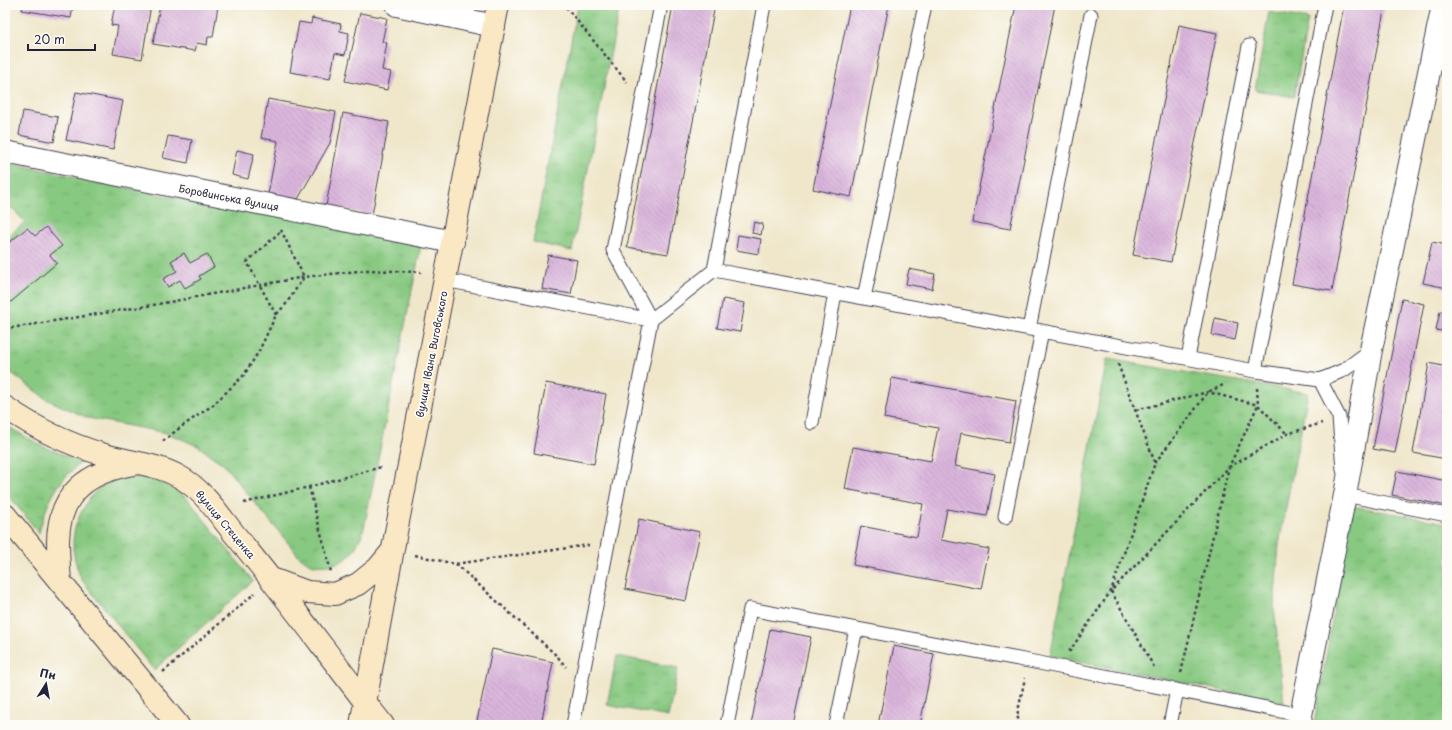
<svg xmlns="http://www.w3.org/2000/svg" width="1452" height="730" viewBox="0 0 1452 730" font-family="'Playpen Sans',sans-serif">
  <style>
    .grass { fill: url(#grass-tufts); stroke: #55765e }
    .building { fill: url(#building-back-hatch) }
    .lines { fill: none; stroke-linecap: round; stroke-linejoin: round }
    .lane-casing { stroke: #414051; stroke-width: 15 }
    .street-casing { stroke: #414051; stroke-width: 24 }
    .secondary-casing { stroke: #414051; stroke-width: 24 }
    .path { stroke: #414051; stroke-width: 2.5; stroke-dasharray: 3 3; stroke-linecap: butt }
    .lane { stroke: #fff; stroke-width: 13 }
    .street { stroke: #fff; stroke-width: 22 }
    .secondary { stroke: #fae7c3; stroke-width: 22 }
    .labels { text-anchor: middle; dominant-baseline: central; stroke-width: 3.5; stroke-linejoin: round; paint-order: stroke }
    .street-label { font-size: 10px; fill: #22223b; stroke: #fdfcf7 }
  </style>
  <defs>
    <pattern id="grass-tufts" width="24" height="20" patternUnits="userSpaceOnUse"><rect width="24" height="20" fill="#88c981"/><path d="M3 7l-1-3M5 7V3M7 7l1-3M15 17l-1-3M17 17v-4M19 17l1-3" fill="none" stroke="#75ac70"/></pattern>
    <pattern id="building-back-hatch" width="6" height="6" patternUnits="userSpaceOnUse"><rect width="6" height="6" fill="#dab5dc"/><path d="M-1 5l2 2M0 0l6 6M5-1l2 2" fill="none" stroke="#bb9bbe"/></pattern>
  </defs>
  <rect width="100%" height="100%" fill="#fdfcf7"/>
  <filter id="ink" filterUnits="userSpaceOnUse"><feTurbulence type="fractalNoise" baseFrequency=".025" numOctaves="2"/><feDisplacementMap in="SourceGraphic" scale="8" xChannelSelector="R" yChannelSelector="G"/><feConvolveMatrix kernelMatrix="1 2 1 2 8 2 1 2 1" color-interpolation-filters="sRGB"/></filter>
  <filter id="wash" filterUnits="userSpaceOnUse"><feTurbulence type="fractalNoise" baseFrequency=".012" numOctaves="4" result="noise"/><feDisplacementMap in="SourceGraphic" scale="16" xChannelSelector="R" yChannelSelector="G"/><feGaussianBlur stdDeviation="0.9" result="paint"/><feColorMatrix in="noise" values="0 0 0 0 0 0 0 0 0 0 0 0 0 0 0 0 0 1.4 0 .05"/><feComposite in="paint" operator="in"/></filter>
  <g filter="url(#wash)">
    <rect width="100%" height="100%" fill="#f0e7cb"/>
    <path class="grass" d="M578,5H620L572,251L533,242Z
      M1269,12L1308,19L1294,97L1255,90Z
      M5,162L242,212L250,195L424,231L364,528C361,537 356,549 349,556C341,564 322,568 311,564C306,562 302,558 298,555L223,464L198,446L167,433L88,418L46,399L5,368V239L25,222L5,201Z
      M1107,359L1308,393L1279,544L1274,606L1284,703L1050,656Z
      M5,425L42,446L82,462C58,480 46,503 39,533L5,491Z
      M121,477H147L170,486L187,498L253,581L154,670L81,579C72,555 69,537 81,513C85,505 90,497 97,490C103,484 114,481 121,477Z
      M1352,506L1447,523V725H1314Z
      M617,656L678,668L668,717L607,705Z"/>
    <g id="blocks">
      <path class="building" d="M23,5H73L71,18L22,10Z
        M115,5H151L142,59L113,54L118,26L111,25Z
        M160,5H212L218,6L213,37H208L207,45L197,43L195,51L153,44Z
        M673,5H715L668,254L627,247Z
        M850,5H889L851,197L813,189Z
        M1016,5H1055L1010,229L972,222Z
        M1344,5H1385L1332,291L1292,284Z
        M360,13L387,18L382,42L387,43L382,70L391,72L387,90L345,81Z
        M312,18L341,24L340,31L349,33L345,55L335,53L330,79L290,72L299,22L311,24Z
        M1179,25L1217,33L1171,262L1133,255Z
        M76,92L123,101L113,150L66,140Z
        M268,99L336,112L330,143L298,199L268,194L278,141L261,138Z
        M23,111L58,117L54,142L19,135Z
        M343,113L389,122L372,215L326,206Z
        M168,136L192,140L188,163L163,158Z
        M237,150L254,154L248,179L232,175Z
        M754,222L763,224L761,235L752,233Z
        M46,227L62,246L50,255L57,263L5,307V246L27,228L35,236Z
        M738,235L761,239L759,254L736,250Z
        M1432,242L1447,245V288L1423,283Z
        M184,253L190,263L207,254L214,267L199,276L201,279L185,288L180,280L168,287L163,279L177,271L171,261Z
        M548,255L577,260L571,294L542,289Z
        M909,269L935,274L932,289L906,284Z
        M723,299L745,303L740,332L717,328Z
        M1402,299L1424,304L1395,453L1373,449Z
        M1440,311L1447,312V332L1436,330Z
        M1215,318L1238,323L1235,340L1212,335Z
        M1429,363L1447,367V394L1444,410H1447V459L1413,453Z
        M892,378L1016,401L1009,442L961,433L955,466L995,474L987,516L947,509L941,540L989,549L981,589L853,565L861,526L917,537L923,504L845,489L853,447L931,461L938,428L884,418Z
        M546,383L606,394L594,464L534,453Z
        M1397,471L1447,481V506L1392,495Z
        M639,519L700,532L686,601L625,589Z
        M770,629L811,637L793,725H751Z
        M894,646L934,654L920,725H878Z
        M492,649L553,662L541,725H496L477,721Z"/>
    </g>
  </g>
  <g filter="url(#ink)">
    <use href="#blocks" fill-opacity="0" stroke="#414051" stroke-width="1"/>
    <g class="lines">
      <g class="lane-casing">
        <path id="lane" d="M714,270L764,5
          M445,280L651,320L714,270L1255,371L1320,380L1344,370L1371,350
          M864,298L925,5
          M1029,329L1091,15
          M1188,358L1249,46
          M1255,371L1325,5
          M1320,380L1339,417L1343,470
          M812,423L835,293
          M1344,489L1345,495L1447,515
          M1005,517L1042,331
          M573,725L651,320L613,250L661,5
          M727,725L750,609L1029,661L1301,715
          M836,725L856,629
          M1170,725L1177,690"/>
      </g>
      <g class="street-casing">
        <path id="street" d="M397,5L494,26
          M5,152L453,242
          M1299,725L1345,495L1371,350L1443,5"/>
      </g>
      <g class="secondary-casing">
        <path id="secondary" d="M5,407C35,428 70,445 105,455C129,462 156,464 178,476C203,489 219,515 236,536C287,597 333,662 383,725
          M5,515L178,725
          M272,579L307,592L335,594L358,584L378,568L393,550
          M60,582C59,568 58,555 58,541C59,492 88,472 134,464
          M361,725L396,532L498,5"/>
      </g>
      <path class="path" d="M566,7L627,82
        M276,315L247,262L281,231
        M5,329L153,305L304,277L367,270L421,272
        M1136,410L1208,392L1258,405L1287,434
        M163,441L181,427L213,405L244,375L259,351L276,315L286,304L304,277L281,230
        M1155,463L1208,392L1225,384
        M309,487L331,572
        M244,503L309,487L381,467
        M415,555L455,564L589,545
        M456,564L557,656L566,667
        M1069,652L1111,591L1155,463L1118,364
        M1154,667L1111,591L1229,467L1287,434L1322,423
        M163,672L255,593
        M1181,673L1229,467L1258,405L1257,388
        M1021,725L1017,716L1025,678"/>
      <use href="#lane" class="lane"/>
      <use href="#street" class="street"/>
      <use href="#secondary" class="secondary"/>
    </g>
  </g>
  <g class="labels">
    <g class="street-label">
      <text transform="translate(229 197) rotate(11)">Боровинська вулиця</text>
      <text transform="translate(431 354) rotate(-79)">вулиця Івана Виговського</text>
      <text transform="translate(226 524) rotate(50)">вулиця Стеценка</text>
    </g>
  </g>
  <rect width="1452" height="730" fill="none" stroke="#fdfcf7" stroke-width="20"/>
  <g transform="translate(46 684) rotate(11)" stroke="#fdfcf7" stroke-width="3" paint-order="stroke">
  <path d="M0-3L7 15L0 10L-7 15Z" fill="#22223b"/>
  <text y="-6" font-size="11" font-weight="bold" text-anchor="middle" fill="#22223b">Пн</text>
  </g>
  <path d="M28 44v6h67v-6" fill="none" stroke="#22223b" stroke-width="2"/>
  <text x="34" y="44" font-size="12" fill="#22223b" stroke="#fdfcf7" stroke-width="3" paint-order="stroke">20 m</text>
</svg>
